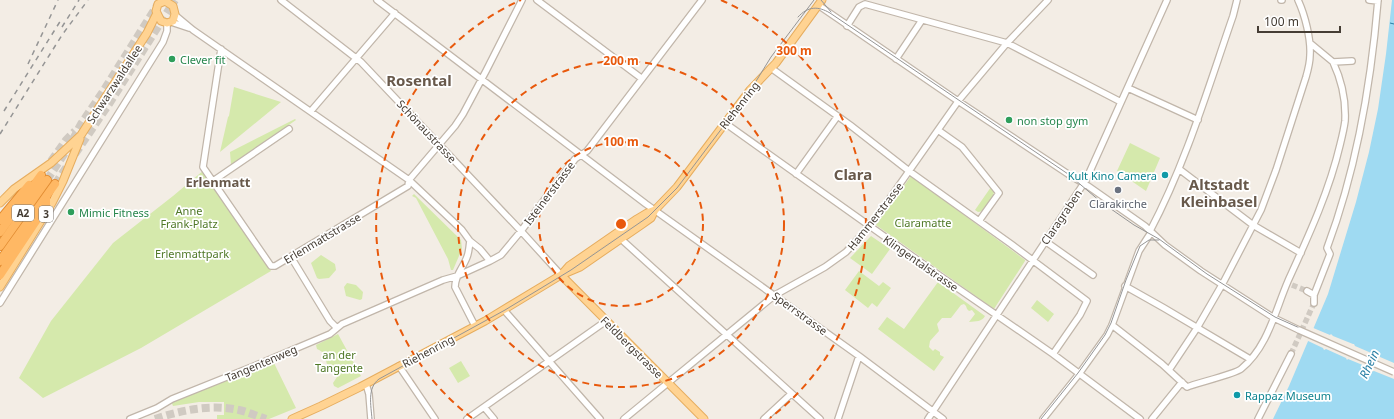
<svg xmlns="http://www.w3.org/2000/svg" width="1394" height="419" viewBox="0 0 1394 419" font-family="'Noto Sans',sans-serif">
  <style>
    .green { fill: #d5e9ac }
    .water { fill: #9fdaf2 }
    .pier { fill: #f3ede5 }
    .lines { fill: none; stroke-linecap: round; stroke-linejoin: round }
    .ferry { stroke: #287ea4; stroke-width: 1; stroke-dasharray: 5 4; stroke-linecap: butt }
    .minor-tunnel { stroke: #d0cac2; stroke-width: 5.5; stroke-dasharray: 5.5 3; stroke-linecap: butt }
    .highway-tunnel { stroke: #d0cac2; stroke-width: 8; stroke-dasharray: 8 4; stroke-linecap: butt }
    .minor-casing { stroke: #c1b6aa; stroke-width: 8 }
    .major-casing { stroke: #e6ad5f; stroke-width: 9 }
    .highway-casing { stroke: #e18b31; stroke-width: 10 }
    .minor { stroke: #fff; stroke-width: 5.5 }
    .major { stroke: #ffd392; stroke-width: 7 }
    .highway { stroke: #ffb864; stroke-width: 8 }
    .tram { stroke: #959595; stroke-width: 1 }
    .rail { stroke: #959595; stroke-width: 1.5; stroke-dasharray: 5 5; stroke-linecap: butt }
    .minor-bridge-casing { stroke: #c1b6aa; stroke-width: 8; stroke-linecap: butt }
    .minor-bridge { stroke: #fff; stroke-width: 5.5 }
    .ring { fill: none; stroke: #e8590c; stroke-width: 2; stroke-dasharray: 7 5 }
    .leisure-dot { fill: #2e9e5b; stroke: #fff; stroke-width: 1.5 }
    .culture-dot { fill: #0f9aa8; stroke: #fff; stroke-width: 1.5 }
    .worship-dot { fill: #6b7280; stroke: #fff; stroke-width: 1.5 }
    .labels { text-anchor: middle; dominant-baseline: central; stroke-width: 3.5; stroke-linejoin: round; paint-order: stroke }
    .shield { fill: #fff; stroke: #7d7771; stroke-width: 1 }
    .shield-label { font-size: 10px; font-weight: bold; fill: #453d34 }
    .leisure-label { font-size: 11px; fill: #27864d; stroke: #fff; text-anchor: start }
    .street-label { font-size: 11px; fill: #453d34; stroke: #fff }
    .culture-label { font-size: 11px; fill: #0d838f; stroke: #fff; text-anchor: end }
    .worship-label { font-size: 11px; fill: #5b616d; stroke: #fff }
    .park-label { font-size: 11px; fill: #4f7826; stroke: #fff }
    .water-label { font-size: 12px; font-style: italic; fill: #287ea4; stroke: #fff }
    .quarter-label { font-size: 13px; font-weight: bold; fill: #68594b; stroke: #fff }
    .district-label { font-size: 15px; font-weight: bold; fill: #68594b; stroke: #fff }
    .centre { fill: #e8590c; stroke: #fff; stroke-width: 2 }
    .ring-label { font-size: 12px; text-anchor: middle; font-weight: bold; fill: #e8590c; stroke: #fff; stroke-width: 3.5; stroke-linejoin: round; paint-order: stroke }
  </style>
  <rect width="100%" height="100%" fill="#f3ede5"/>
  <path class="green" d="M234,87L281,102L220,152L228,117L229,116Z
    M295,119L296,120L231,165L230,152Z
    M1130,143L1160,158L1146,191L1117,171Z
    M204,170L271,271L141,348L43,398L19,378L51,321L113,243L173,196Z
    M911,176L1025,260V261L994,309L876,225Z
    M991,187L994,192C993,199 986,212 978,212L975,210Z
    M414,194L461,240L462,249L453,270H451L448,259L416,198L412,196Z
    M871,236L890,249L872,274L850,258Z
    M321,255L335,264L336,270L329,278L319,279L317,278L311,263Z
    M859,271L879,286L883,282L891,288L877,307L872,303L868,308L845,290Z
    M938,282L985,316C982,322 976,321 969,322L975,314L972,310L969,311L967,309L966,306L964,304L961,305L951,318H942L937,324L939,331L930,341L929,347L933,351L935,349L940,352V355L944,357L934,371L878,329L887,317L904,329Z
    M347,283L356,285L363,292L362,299L360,300L346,296L344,287Z
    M1037,300L1054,314L1048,322L1031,308Z
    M338,334L361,376L338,388L334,386L333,383L337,377L336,373L328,367C324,357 329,355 317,349L316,345Z
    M461,361L470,376L458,383L449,368Z
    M274,363L296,408L269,419H217V415H224V402H199L173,406L171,401Z"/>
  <path class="water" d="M1392,0H1394V419H1273L1289,386L1328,294L1356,202L1369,152L1378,109L1386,54Z"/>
  <path class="pier" d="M1311,327L1330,335L1331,334L1333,336L1353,344H1354L1355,346L1376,355L1377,354L1380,355V357L1394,363V379L1374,371L1371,372L1370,368L1348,359L1347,360L1346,358L1326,349L1324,350L1323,348L1306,340Z"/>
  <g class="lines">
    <path class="ferry" d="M1390,23L1394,24"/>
    <path class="minor-tunnel" d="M1292,285L1307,291
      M1291,354L1314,303"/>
    <path class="highway-tunnel" d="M75,154L109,104L175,0
      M51,161L66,140L75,131
      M47,180L70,145L81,124L102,93L158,4
      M55,184L68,165
      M155,419C182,410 211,404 239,410C248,412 257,416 266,419"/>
    <g class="minor-casing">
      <path id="minor" d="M281,0L361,62L521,231L561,275
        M377,0L646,204L859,356L943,419
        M537,0L641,78
        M1281,0H1282
        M1369,0L1378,1
        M818,5L958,101L1068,174L1088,186L1145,226L1165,245L1201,271L1274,318L1299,330
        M175,15L193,30L409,180L462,230L470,241C469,247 469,252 467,257C463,268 455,275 455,287L475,326
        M171,22L189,28
        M847,26L859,7L865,4L1007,43L1121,102
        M1310,43L1333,62L1352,61
        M221,49L203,167L271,266H275L408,186L409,180L455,126L463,114L486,71L522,0
        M896,59L922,20
        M771,68L850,125L909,171L1011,244L1087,301L1080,315L1053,354
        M1128,88L1198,120
        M311,111L395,13
        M725,123L940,276L1053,354L1140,419
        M938,130L962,147L999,193L979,221
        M1179,169L1253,225L1301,253
        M796,174L837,117
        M213,181L289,129
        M621,239L820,419
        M470,241L480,249L490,261
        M1045,241L1093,275
        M291,257L330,321L337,328
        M1125,286L1164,308L1250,359
        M1307,291L1314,295
        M0,303L163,42L167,31V23
        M1314,303V295L1330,254L1327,248C1357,168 1371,85 1378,0
        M504,310L600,419
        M1112,325L1162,364L1187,387C1197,383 1235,374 1241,369C1268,347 1275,311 1288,281C1308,237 1329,192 1340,145C1342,137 1344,129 1345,121C1346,101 1341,79 1333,62
        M399,366L435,419
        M1169,370L1197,328L1223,283L1261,210L1276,170L1306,77C1308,70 1310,62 1310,55C1311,39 1305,15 1298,0
        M366,384L369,394L371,419
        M484,407L494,419
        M130,419L157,408L172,399L259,364L330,334L342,324L443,280L457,276L490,261L501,255L521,231L575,159L587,151L702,0
        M467,419L606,321
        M624,419L775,295L825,267L846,252L870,226L888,201L959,100L1007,43L1048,0
        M764,419L791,394
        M838,419L859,356
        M928,419L1086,180L1167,0
        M1043,419L1079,374L1107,335L1112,325L1139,251L1150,234V231C1186,163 1208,88 1233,16L1237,0
        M1152,419L1182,382
        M1258,419L1291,354"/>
    </g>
    <g class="major-casing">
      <path id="major" d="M165,1L173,6L175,14L173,21L167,23L161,21L156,11L158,4Z
        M0,203L14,189L51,163L81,135L147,33L157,13
        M562,274L569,266L637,219L647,213L655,210
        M561,275L704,419
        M0,287L52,203L63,181L80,139
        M292,419L321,406L360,387L485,321L561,275L580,267L641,225L651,218L655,210L677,187L750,90L776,63L822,0"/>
    </g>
    <g class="highway-casing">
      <path id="highway" d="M0,220L29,185
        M0,232L41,175
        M0,246L47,180
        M0,261L55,184
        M0,275L46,206V197"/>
    </g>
    <use href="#minor" class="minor"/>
    <use href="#major" class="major"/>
    <use href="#highway" class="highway"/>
    <path class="tram" d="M821,0L831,12
      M798,17C808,6 818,6 830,13L1068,174L1101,202L1134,225L1159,239L1207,274L1275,317L1394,370
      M372,419C371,405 367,388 379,379L505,310L571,270L648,217L677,188L750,91L771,57L814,0
      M1041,419L1078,373L1105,335L1111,323L1126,280L1140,246L1149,240H1159"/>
    <path class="rail" d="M62,27L79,0
      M28,64L58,0
      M4,111L61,20
      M0,134L62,35L88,0"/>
    <g class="minor-bridge-casing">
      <path id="minor-bridge" d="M1299,330L1394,372"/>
    </g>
    <use href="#minor-bridge" class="minor-bridge"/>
  </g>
  <g class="ring">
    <circle cx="621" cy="224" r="82"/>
    <circle cx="621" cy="224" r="163"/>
    <path d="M472 418A245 245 0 0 1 521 0M721 0A245 245 0 0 1 770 418"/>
  </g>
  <g class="leisure-dot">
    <circle cx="172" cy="59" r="4"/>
    <circle cx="1009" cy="120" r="4"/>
    <circle cx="71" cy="212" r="4"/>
  </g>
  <g class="culture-dot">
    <circle cx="1165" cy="175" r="4"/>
    <circle cx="1237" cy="395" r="4"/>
  </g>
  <circle class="worship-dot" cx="1118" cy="190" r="4"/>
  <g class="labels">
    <g class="shield">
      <rect x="12" y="205" width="22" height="16" rx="3"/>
      <rect x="39" y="206" width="14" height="16" rx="3"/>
    </g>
    <g class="shield-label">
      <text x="23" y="213">A2</text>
      <text x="46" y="214">3</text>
    </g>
    <g class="leisure-label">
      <text x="180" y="59">Clever fit</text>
      <text x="1017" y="120">non stop gym</text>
      <text x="79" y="212">Mimic Fitness</text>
    </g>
    <g class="street-label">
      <text transform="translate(114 84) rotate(-57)">Schwarzwaldallee</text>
      <text transform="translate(739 105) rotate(-52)">Riehenring</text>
      <text transform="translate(427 131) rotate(47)">Schönaustrasse</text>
      <text transform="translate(549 193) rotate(-53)">Isteinerstrasse</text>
      <text transform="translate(875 216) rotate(-52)">Hammerstrasse</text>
      <text transform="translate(1061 217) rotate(-56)">Claragraben</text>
      <text transform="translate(322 238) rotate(-31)">Erlenmattstrasse</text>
      <text transform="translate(921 263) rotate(35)">Klingentalstrasse</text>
      <text transform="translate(800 313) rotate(36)">Sperrstrasse</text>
      <text transform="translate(632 347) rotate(45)">Feldbergstrasse</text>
      <text transform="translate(428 351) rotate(-28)">Riehenring</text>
      <text transform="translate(261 363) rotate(-23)">Tangentenweg</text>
    </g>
    <g class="culture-label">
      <text x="1157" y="175">Kult Kino Camera</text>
      <text x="1245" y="395" text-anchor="start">Rappaz Museum</text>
    </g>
    <g class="worship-label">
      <text x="1118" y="203">Clarakirche</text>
    </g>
    <g class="park-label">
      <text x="189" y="210">Anne<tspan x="189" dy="13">Frank-Platz</tspan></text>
      <text x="923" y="222">Claramatte</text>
      <text x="192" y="253">Erlenmattpark</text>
      <text x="339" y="354">an der<tspan x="339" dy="13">Tangente</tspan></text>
    </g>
    <g class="water-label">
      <text transform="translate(1369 364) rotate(-65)">Rhein</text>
    </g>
    <g class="quarter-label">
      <text x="218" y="182">Erlenmatt</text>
    </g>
    <g class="district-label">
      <text x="419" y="80">Rosental</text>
      <text x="853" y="174">Clara</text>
      <text x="1219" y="184">Altstadt<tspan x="1219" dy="17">Kleinbasel</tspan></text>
    </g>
  </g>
  <circle cx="621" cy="224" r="6" class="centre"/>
  <g class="ring-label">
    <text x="794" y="55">300 m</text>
    <text x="621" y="65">200 m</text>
    <text x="621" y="146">100 m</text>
  </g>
  <path d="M1258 26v6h82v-6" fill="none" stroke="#453d34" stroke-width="2"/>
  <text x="1264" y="26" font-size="12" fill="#453d34" stroke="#ffffff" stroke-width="3" paint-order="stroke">100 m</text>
</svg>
